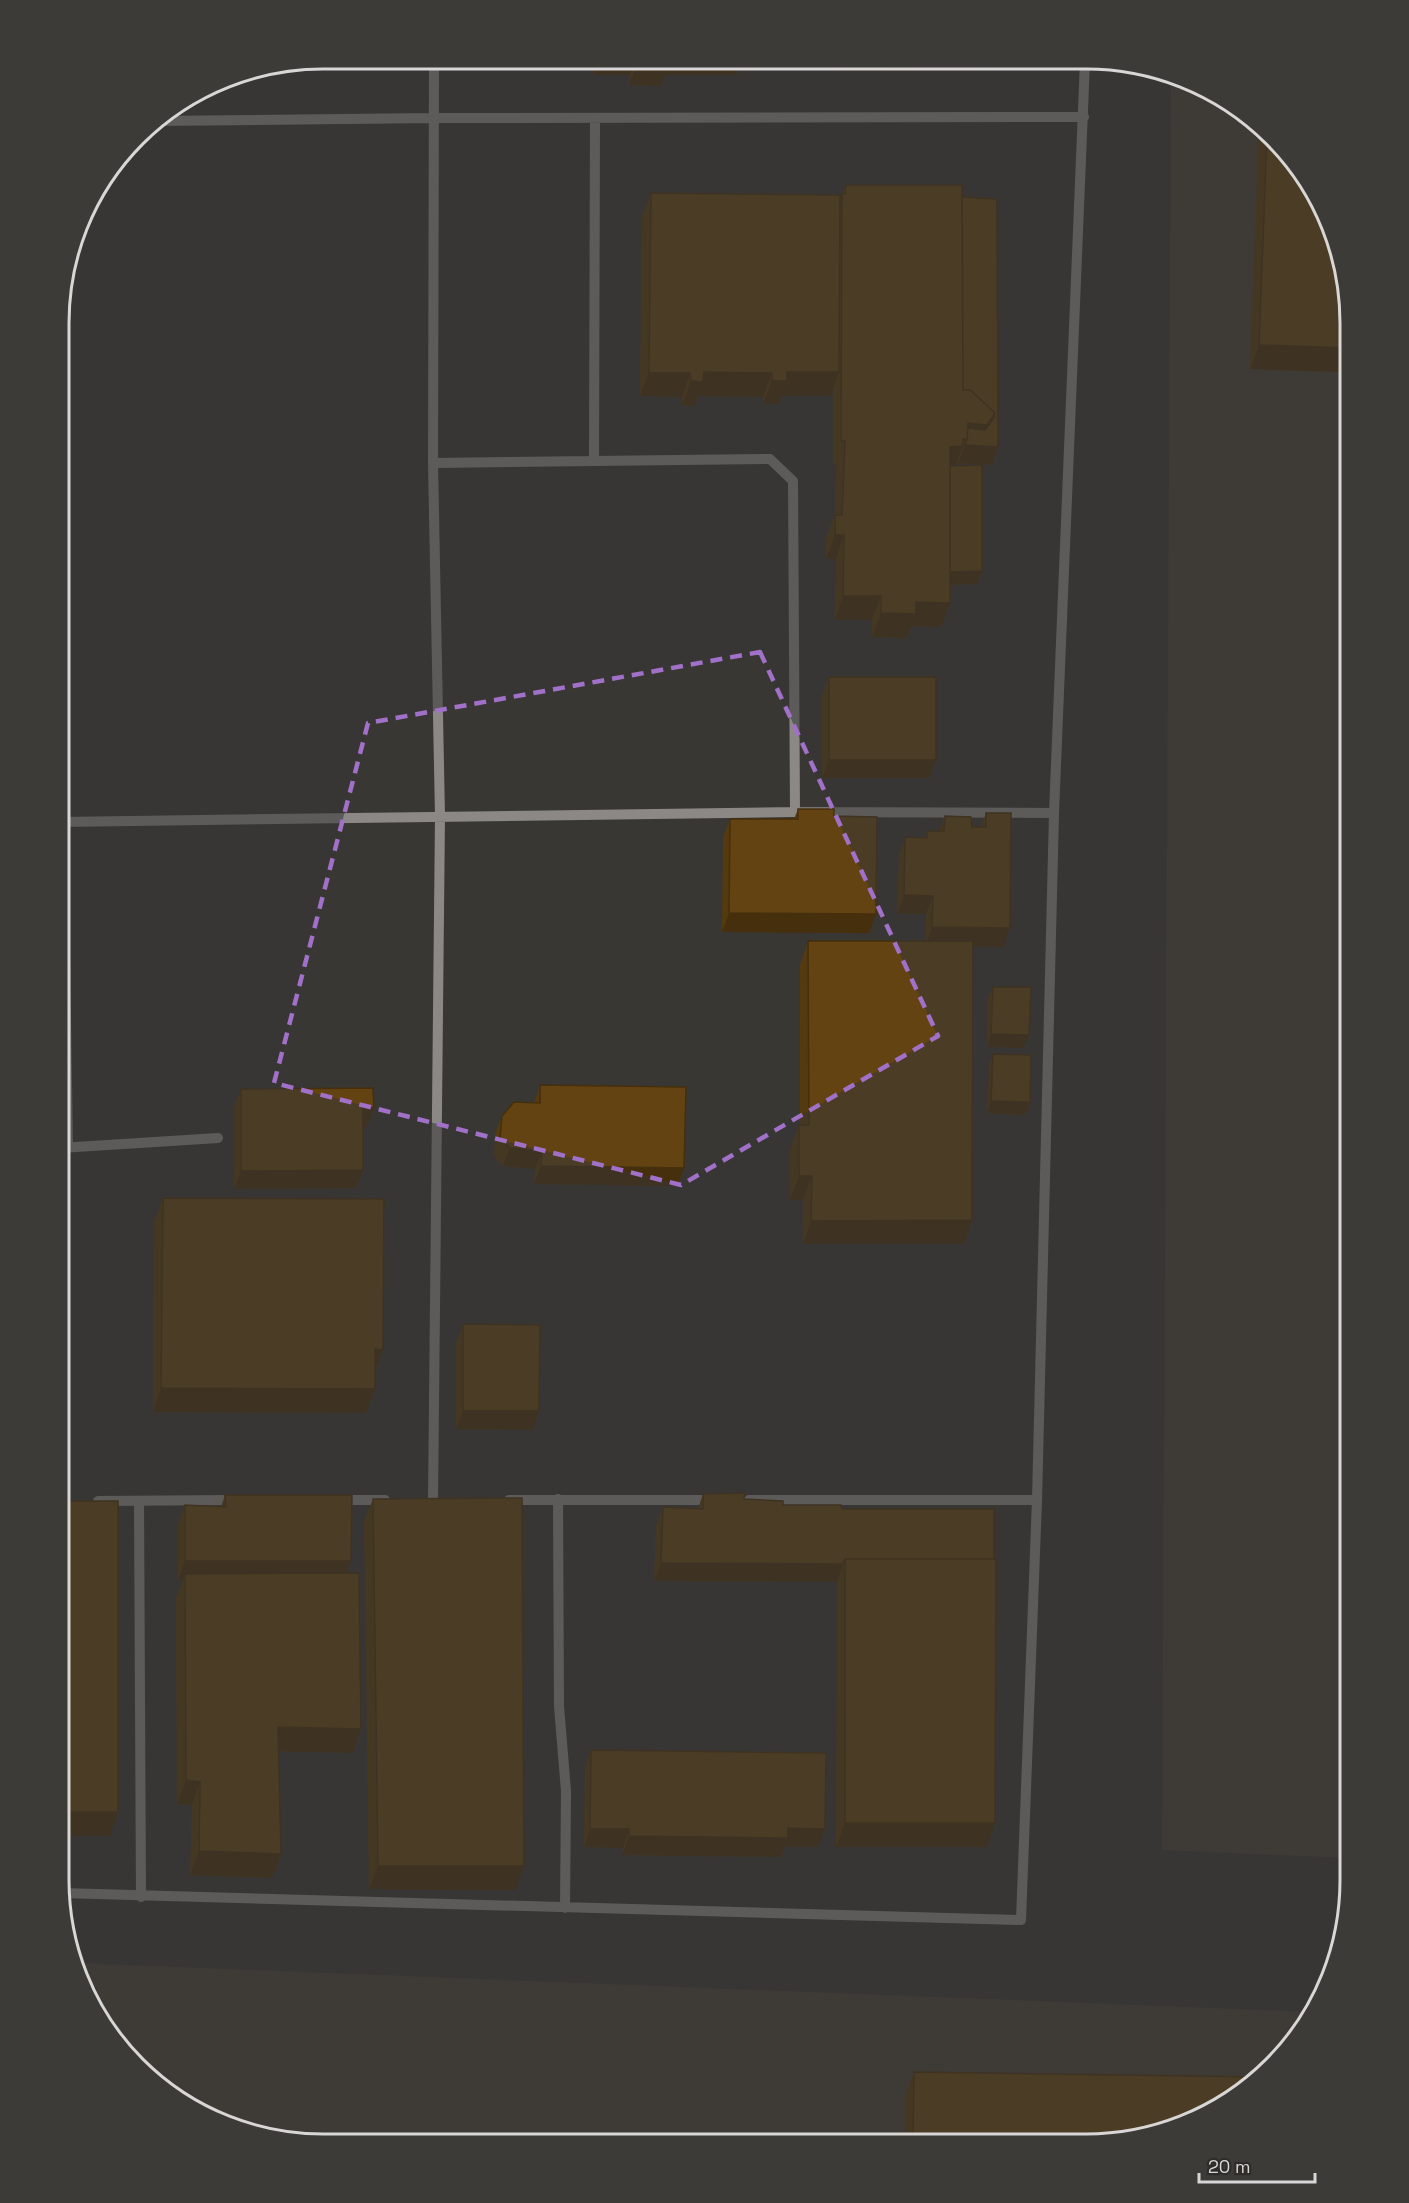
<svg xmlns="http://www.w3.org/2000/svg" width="1409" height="2203" viewBox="0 0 1409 2203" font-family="'Space Grotesk',sans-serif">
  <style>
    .built { fill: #463f38 }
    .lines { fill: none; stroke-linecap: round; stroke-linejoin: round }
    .minor { stroke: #8b8885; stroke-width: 10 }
    .wall { fill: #553a0f }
    .shaded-wall { fill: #452f0d }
    .building { fill: #634312; stroke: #452f0d; stroke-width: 1.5 }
    .marked { fill: none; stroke: #a170c8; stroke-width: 4.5; stroke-dasharray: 12 8; stroke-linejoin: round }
    .rim { fill: none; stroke: #d9d7d5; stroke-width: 3 }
  </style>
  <rect width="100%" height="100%" fill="#393734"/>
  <path class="built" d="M1171,74L1187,79L1247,113L1296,162L1350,323V1858L1162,1850Z
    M75,1963L1313,2012L1296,2041L1247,2090L1086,2144L289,2142L222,2124L162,2090L113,2041L79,1981Z"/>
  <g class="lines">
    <path class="minor" d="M153,121L433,118L1084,117
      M594,461L595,118
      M433,463L770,459L793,481L795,812
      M60,822L795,812L1054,813
      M63,822L68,1148
      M60,1148L218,1138
      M558,1499L559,1706L566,1791L565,1908
      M338,1500H385
      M433,1500L440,816L433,463L434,59
      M509,1500H715
      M749,1500H1037
      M98,1501L235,1500
      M139,1501L141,1897
      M61,1893L1021,1920L1037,1500L1054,813L1085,61"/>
  </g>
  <path class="wall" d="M594,59L741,60L736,75H665L661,86L629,85L630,75H594Z
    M838,60H996L992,70L838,71Z
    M1259,126L1296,162L1350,323V349L1342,372L1250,369Z
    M846,185L962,198L992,465L957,463L956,465L982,571L977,584L950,585V603L941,627L911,626L907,638L872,637V620H835L836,559L826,558V538L835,515L836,465L833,464V387L830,396H782L778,404H763V397L698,396L695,406L682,405V397L640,396L642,216L651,193L840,199Z
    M829,677L929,778H822V696Z
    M798,809L834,816L869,933L722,932L723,837L730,819H794Z
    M986,813L1010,928L1003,947L973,946L972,1220L964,1244H803V1200H790V1149L799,1125H800V965L808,941H926V914H897L899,856L905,837L924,838L927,831H939L945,816L972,827H981Z
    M993,987L1024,1048L987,1047L988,999Z
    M993,1054L1030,1102L1025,1115L987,1113L989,1066Z
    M540,1085L684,1168L677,1186L534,1184L535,1169L503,1166L494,1156L495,1134L502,1116L534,1103Z
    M241,1089L367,1127L363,1126V1170L356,1188L234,1189V1107Z
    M163,1198L383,1350L375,1371V1389L366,1413L153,1412L154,1222Z
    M463,1324L533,1430L456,1429V1343Z
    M703,1494L783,1505L842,1509L995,1823L987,1847H836L837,1582L654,1581L656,1526L663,1507L698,1509Z
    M225,1495L346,1573L361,1729L353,1753L279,1751L281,1854L272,1878L190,1875L192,1805L177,1804L176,1598L183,1580H178V1524L185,1505L221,1507Z
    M373,1499L516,1890L369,1889L364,1522Z
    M591,1750L818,1847H785L781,1857L622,1855L623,1848L584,1847L585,1769Z
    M914,2072L1086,2144H905V2095Z"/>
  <path class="shaded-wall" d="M600,59H635L630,75H594Z
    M667,60H741L736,75H665L661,86L629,85L638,62Z
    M842,60H996L992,70L838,71Z
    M1259,345L1350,348V349L1342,372L1250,369Z
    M704,372L772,373L763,397L698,396L695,406L682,405L691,381Z
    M787,372H839L830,396H782L778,404H763L772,381Z
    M649,373H690L682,397L640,396Z
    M995,413L998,447L992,465L958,463L967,440L968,423Z
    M963,446L954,470H948L950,447Z
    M835,535H844L836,559L826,558Z
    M982,571L977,584L943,585L948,572Z
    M843,596H881L872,620H835Z
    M916,602L950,603L941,627L911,626L907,638L872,637L881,613Z
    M829,760H936L929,778H822Z
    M904,895L933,896L926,914H897Z
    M729,913L876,914L869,933L722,932Z
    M932,927L1010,928L1003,947L926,946Z
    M991,1034L1029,1035L1024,1048L987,1047Z
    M991,1101L1030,1102L1025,1115L987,1113Z
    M363,1108H374L367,1127L356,1126Z
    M510,1148L542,1151L535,1169L503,1166Z
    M541,1166L684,1168L677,1186L534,1184Z
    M363,1170L356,1188L234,1189L241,1171Z
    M799,1176H812L803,1200H790Z
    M972,1220L964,1244H803L811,1221Z
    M375,1349L383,1350L374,1373Z
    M161,1388L375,1389L366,1413L153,1412Z
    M463,1411H539L533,1430L456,1429Z
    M185,1561H351L344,1580L185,1574L183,1580H178Z
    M661,1563L843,1564L837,1582L654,1581Z
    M278,1727L361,1729L353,1753L270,1751Z
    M186,1780L200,1782L192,1805L177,1804Z
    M59,1812H118L110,1836H59Z
    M845,1823H995L987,1847H836Z
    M788,1828L825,1829L818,1847H785L781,1857L622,1855L629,1836Z
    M590,1829H629L623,1848L584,1847Z
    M199,1851L281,1854L272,1878L190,1875Z
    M378,1866H524L516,1890L369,1889Z"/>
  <path class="building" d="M638,59L670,60V62H638Z
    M1267,133L1296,162L1330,222L1350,323V348L1259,345Z
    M846,185H962L963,390H970L995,413L987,425L968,423L967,440L963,439V446L950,447V603L916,602V614L881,613V596H843L844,535H835V515H842L845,441H841L842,194H845Z
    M651,193L840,195L839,372H787V381H772V373L704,372L703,382L691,381L690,373H649Z
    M962,197L997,199L998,447L965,445L967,440L968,428L985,430L994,418L995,413L970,390H963Z
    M982,465V571L950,572V466Z
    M829,677H936V760H829Z
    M798,809H834V816L877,817L876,914L729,913L730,819H798Z
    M986,813H1011L1010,928L932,927L933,896L904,895L905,837L927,838V831H944L945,816L971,817L972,827H986Z
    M808,941H973L972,1220L811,1221L812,1176H799V1125H809Z
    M993,987H1031L1029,1035L991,1034Z
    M993,1054L1031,1055L1030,1102L991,1101Z
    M540,1085L686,1087L684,1168L541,1166L542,1151L510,1148L500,1138L502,1116L514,1102L540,1103Z
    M373,1088L374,1108H363V1170L241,1171V1089Z
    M163,1198L384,1199L383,1350L375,1349V1389L161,1388Z
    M463,1324L540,1325L539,1411H463Z
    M745,1493L744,1499L783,1501V1505H841L842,1509H994V1559H845L843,1564L661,1563L663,1507L703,1509V1494Z
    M225,1495H352L351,1561H185V1505L226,1507Z
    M522,1498L524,1866H378L373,1499Z
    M59,1501H118V1812H59Z
    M845,1559H996L995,1823H845Z
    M359,1573L361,1729L278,1727L281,1854L199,1851L200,1782L186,1780L185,1574Z
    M591,1750L826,1753L825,1829L788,1828V1838L629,1836V1829H590Z
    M914,2072L1260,2077L1247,2090L1187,2124L1086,2144H913Z"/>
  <path d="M0 0H1409V2203H0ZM760,652L938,1036L681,1185L274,1083L368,723Z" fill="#393734" fill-opacity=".55" fill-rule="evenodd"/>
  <path class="marked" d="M760,652L938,1036L681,1185L274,1083L368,723Z"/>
  <path d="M0 0H1409V2203H0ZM323 69H1086A254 254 0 0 1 1340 323V1880A254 254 0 0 1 1086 2134H323A254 254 0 0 1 69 1880V323A254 254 0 0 1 323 69Z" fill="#3d3b38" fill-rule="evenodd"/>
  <path class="rim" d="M323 69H1086A254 254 0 0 1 1340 323V1880A254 254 0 0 1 1086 2134H323A254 254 0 0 1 69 1880V323A254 254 0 0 1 323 69Z"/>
  <path d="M1199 2173v9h116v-9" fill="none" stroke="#d9d7d5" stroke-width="3"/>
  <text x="1208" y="2173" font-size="18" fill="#d9d7d5" stroke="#2f2d2a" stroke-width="4.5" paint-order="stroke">20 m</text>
</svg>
